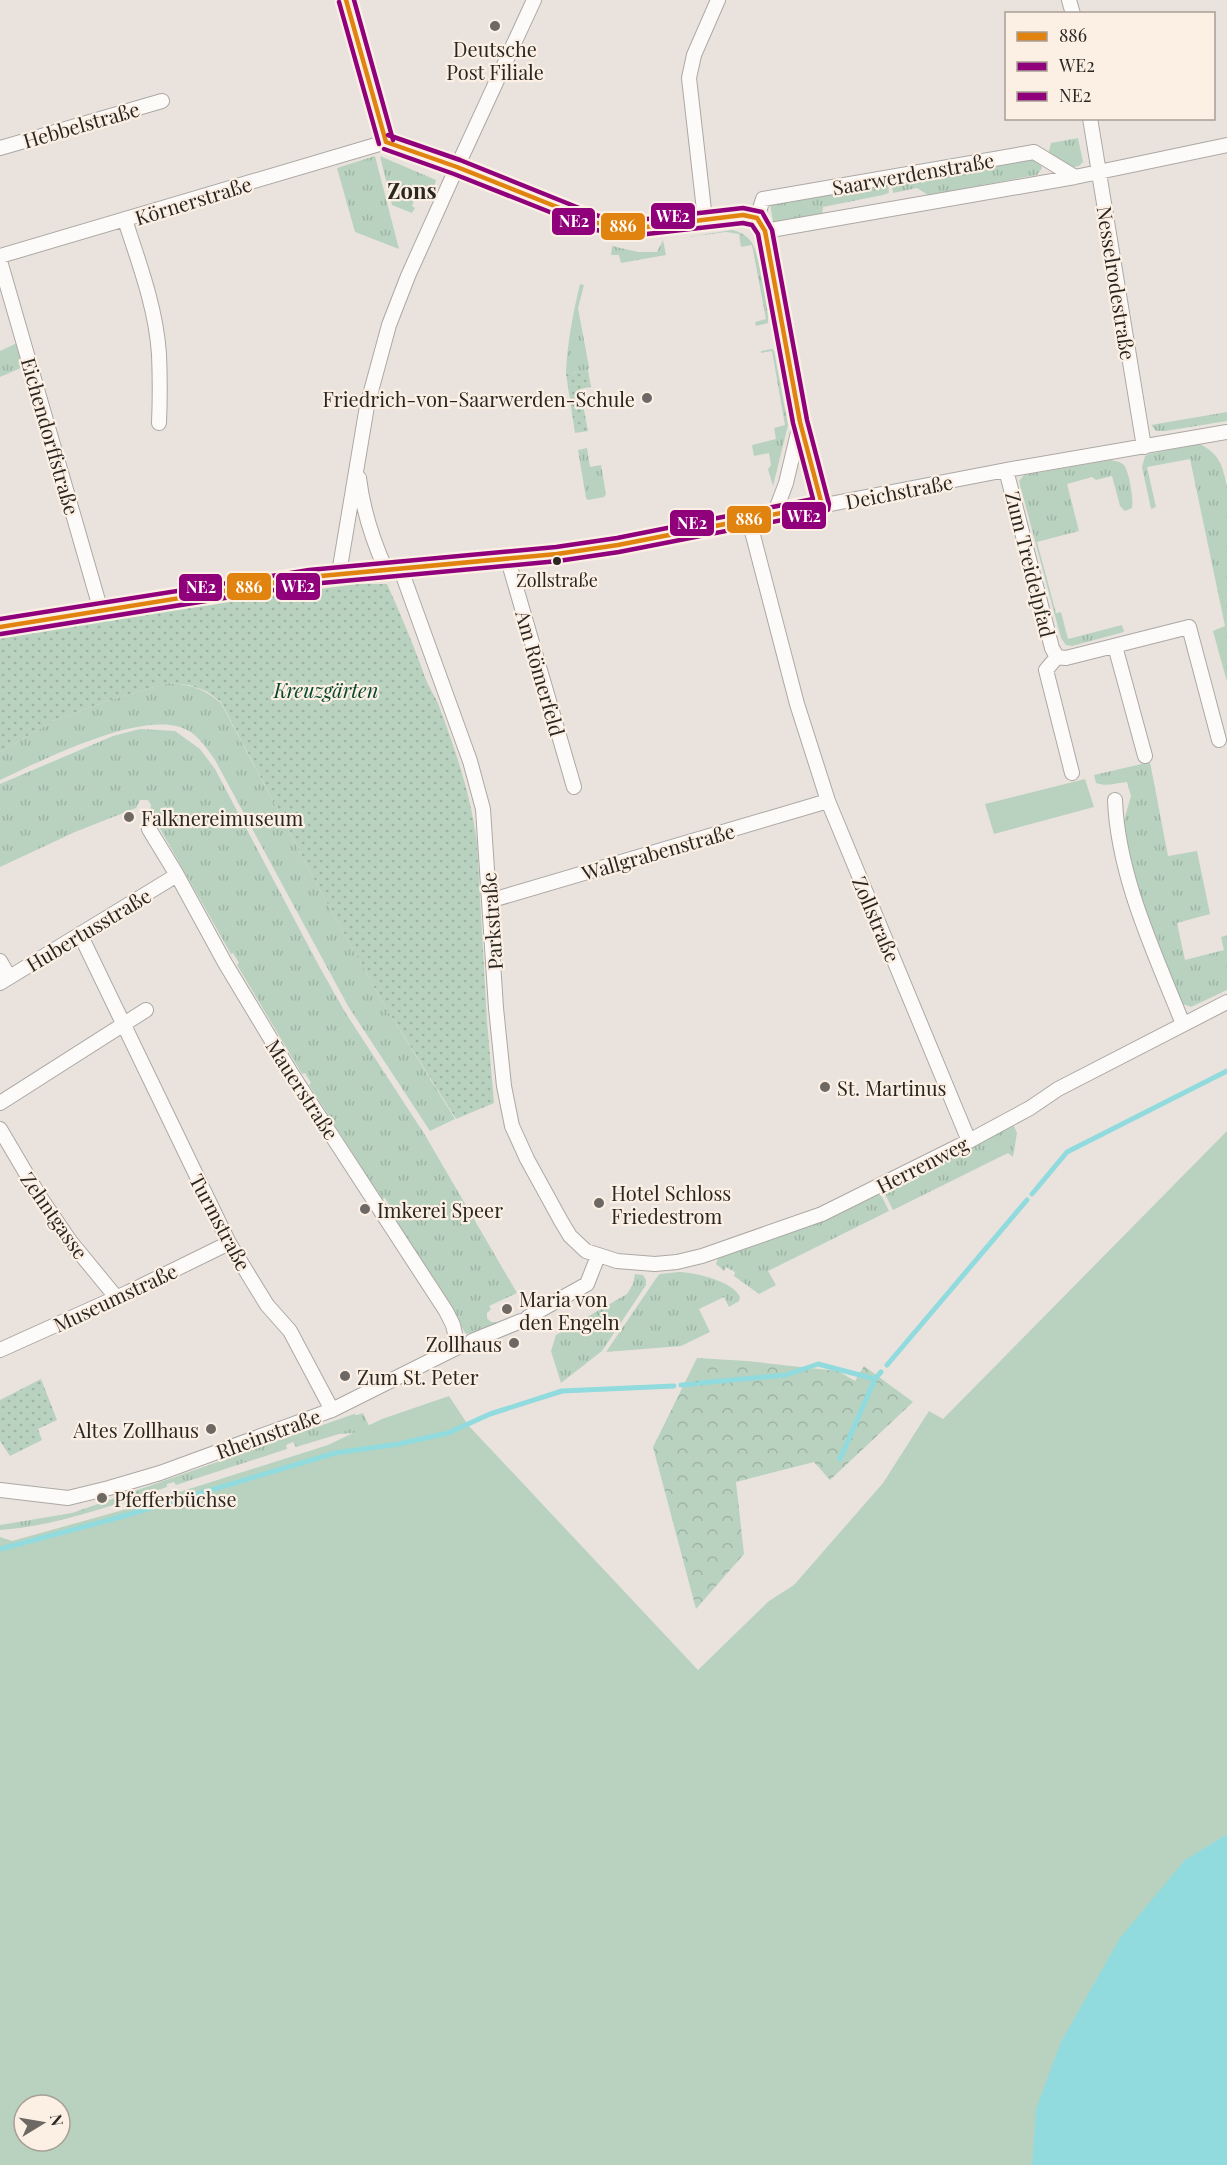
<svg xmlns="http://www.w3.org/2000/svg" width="1227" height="2165" viewBox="0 0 1227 2165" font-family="'Playfair Display',serif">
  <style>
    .grass { fill: url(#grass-tufts) }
    .forest { fill: url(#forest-crowns) }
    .park { fill: #b8d2bf; fill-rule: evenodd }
    .garden { fill: url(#garden-dots) }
    .water { fill: #91dbde }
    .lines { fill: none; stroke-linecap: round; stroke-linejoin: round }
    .stream { stroke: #91dbde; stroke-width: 5 }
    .street-casing { stroke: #aca8a3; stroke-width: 16 }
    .street { stroke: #fcfbfa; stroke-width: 14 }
    .bus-1-casing { stroke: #fcf0e5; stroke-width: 9 }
    .bus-2-casing { stroke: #fcf0e5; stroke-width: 9 }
    .bus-3-casing { stroke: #fcf0e5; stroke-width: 9 }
    .bus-1 { stroke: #e1830f; stroke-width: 4.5 }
    .bus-2 { stroke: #91007b; stroke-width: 4.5 }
    .bus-3 { stroke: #91007b; stroke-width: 4.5 }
    .poi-dot { fill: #6d6863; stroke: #fcf0e5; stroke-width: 2 }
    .bus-dot { fill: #2a2622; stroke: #fcf0e5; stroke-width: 2 }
    .labels { text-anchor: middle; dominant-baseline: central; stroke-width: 4.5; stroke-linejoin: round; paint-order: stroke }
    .bus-label { font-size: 18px; fill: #2a2622; stroke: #fcf0e5 }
    .poi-label { font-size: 20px; fill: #2a2622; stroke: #fcf0e5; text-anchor: start }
    .street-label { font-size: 20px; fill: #2a2622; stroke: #fcf0e5 }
    .park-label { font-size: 20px; font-style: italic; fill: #05482d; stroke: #fcf0e5 }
    .quarter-label { font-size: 22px; font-weight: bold; fill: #2a2622; stroke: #fcf0e5 }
    .line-badge { stroke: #fcf0e5; stroke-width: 2 }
    .badge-label { font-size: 16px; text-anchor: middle; font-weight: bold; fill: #fff }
  </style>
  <defs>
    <pattern id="grass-tufts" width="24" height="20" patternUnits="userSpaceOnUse" patternTransform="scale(1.5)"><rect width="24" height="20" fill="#b8d2bf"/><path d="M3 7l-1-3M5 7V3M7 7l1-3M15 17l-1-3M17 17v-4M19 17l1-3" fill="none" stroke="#9eb4a4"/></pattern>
    <pattern id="forest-crowns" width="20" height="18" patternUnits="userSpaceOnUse" patternTransform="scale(1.5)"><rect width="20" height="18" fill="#b8d2bf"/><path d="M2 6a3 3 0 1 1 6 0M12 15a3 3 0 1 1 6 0" fill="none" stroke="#9eb4a4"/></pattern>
    <pattern id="garden-dots" width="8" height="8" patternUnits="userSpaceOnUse" patternTransform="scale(1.5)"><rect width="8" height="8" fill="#b8d2bf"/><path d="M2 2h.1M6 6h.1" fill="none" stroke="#9eb4a4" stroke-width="1.8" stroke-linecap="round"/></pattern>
  </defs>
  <rect width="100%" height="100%" fill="#eae3dd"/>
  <path class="grass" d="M1078,138L1083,162L1079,166L1070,168L1048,155L1051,143Z
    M375,156L399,249L355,232L337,168Z
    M380,156L436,180L434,188L423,200L415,197L412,206L415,208L412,213L392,205Z
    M1030,157L1039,160L1042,168L1037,175L928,195L917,188L893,193L891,181Z
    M888,182L889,193L883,195L823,207L822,214L773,222L770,203Z
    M732,230C740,232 747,235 752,243C759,254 769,310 768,323L756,326L755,322L766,319L752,245L741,247L739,234L726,232L687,237Z
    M663,240L666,255L621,263L619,255H611L612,246L638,252H657Z
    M580,284L584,285L578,308L589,367L588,370L566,374C567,343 573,314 580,284Z
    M17,343L23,367L0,377V351Z
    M772,349L774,351L788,425L773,486L768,469L771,465L769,453L754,456L752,445L776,439L774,428L785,425L772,351L761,353V351Z
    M1227,412V421L1165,431H1156L1151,425Z
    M1200,444C1220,455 1222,464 1227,486V682L1213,631L1225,626L1190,459L1147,467L1156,507L1151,509L1142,467L1145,456L1149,454Z
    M587,448L590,467L601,465L606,494L604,497L588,500L586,498L578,450Z
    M1110,460C1115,461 1120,461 1124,465C1129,471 1134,500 1132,508L1125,511L1120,506L1112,476L1096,480L1092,477L1067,484L1079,531L1037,542L1056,613L1061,612L1068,639L1122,625L1124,632L1072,646L1066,645L1061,638L1019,481L1024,475Z
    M168,683C192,685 202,688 221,703L320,890L383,1003L455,1119L430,1131L348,1006L215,760C207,749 199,736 187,730C145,707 41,761 0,780V752L55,720L110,700Z
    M140,729L175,731L200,749L215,769L319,966L345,1012L425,1135L517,1293L489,1306L491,1309L487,1313V1318L491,1322H496L498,1325L470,1336L469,1333L466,1334L389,1210L391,1208L385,1198L382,1199L309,1085L311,1083L305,1073L302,1074L237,965L239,963L233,953L231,954L150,811L151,805L148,800H140L136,808L75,832L0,867V784L113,736Z
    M1150,762L1168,856L1197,851L1210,914L1177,923L1185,960L1224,950L1221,937L1227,935V990L1191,1007L1183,1004L1177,996L1155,943L1121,831L1131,796L1127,782C1116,783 1107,787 1096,783L1094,775Z
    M1013,1124L1017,1133L1013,1157L1008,1153L893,1210L884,1192Z
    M880,1193L889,1211L768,1271L776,1285L759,1294L734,1276L735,1272L726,1267L724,1271L716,1264L718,1258C774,1240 827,1218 880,1193Z
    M678,1272C694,1272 733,1281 740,1297L739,1301L729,1307L724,1297L699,1309L710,1332L681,1346L606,1352L657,1277L660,1274Z
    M635,1274L643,1275L646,1280V1285L602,1351L561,1383L551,1351L556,1335L627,1294L633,1284Z
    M363,1413L372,1432L339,1434L296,1447L293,1442L286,1445L287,1449L176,1485L174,1482L167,1484V1487C113,1505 57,1526 0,1530V1525L72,1513L354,1414L357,1415Z"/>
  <path class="forest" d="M697,1358L747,1361L838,1371L855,1381L864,1366L913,1402L830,1480L814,1462L736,1482L744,1554L696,1609L653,1447Z"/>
  <path class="park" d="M1085,779L1094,807L994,834L985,804Z
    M1227,1131V1834L1186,1860L1121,1938L1032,2165H0V1537L12,1541L123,1510L328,1445L382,1419L449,1396L468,1425L698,1670L769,1601L794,1585L883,1483L929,1411L943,1419ZM24,2105H60V2141H24Z"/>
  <path class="garden" d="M588,370L591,387L580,389L588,431L575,433L566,374Z
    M356,584H387C401,615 414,646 425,677C429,688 435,696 439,706C456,751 471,796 477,843L487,1021L494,1103L456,1119L383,1003L320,890L221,702L206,691L189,685L168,683L110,700L55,720L0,752V638L90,622Z
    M41,1379L57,1420L38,1429L42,1440L10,1456L0,1441V1400Z"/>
  <path class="water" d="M1227,1834V2165H1032L1036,2109L1061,2042L1120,1938L1185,1860Z"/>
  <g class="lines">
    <path class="stream" d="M1032,1194L1067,1152L1227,1071
      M887,1365L1027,1200
      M700,1383L786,1375L818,1364L875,1379
      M681,1385L695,1384
      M840,1459L875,1379L881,1372
      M0,1549L117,1518L335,1453L399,1444L448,1433L490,1414L562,1391L674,1386"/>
    <g class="street-casing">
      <path id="street" d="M346,0L386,142
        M1069,0L1073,14
        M1090,118L1144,447
        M386,142L457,167L597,223L638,228L743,215L757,218L765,231L800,422L822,505
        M0,148L162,101
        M757,218L763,199L1034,152L1075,177
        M705,219L689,78L694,55L718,0
        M125,220C139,263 156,308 159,354C160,377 160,400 159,423
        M765,231L1075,177L1227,145
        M0,256L386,142
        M0,261L101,611
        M1006,470L1052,648L1057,657L1066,658L1189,627L1219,740
        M359,478C363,511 373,541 386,570
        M774,515L786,483L800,424
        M749,520L797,704L828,801L969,1141
        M508,560L574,787
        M401,570L470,761L483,809L496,1008L504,1086L512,1126L527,1159L561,1221L570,1236L586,1251L617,1261L655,1264L677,1262L702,1256L822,1214L969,1141L1030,1108L1058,1089L1227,1002
        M339,573L367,406L389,325L408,276L457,167L534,0
        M0,627L310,577L508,560L618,545L1006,470L1227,432
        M1115,646L1145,756
        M1057,657L1046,670L1072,773
        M1115,800C1118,877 1155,954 1183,1024
        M149,829L177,875L225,963L293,1076L446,1311L453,1325L458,1347
        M489,901L828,801
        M80,934L229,1243L267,1305L290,1331L332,1410
        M0,961L9,977
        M0,983L177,875
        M0,1103L146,1010
        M0,1129L40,1197L70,1241L116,1297
        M528,1317L587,1284L598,1256
        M472,1341L521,1321
        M0,1350L129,1292L229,1243
        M0,1490L68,1498L109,1488L160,1473L332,1410L460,1346"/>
    </g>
    <use href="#street" class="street"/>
    <g class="bus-1-casing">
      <path id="bus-1" d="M346,0L386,142
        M0,627L310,577L557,554L618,545L822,505L800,422L765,231L757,218L743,215L638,228L597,223L457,167L386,142"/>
    </g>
    <g class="bus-2-casing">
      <path id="bus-2" d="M339,2L379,144
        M1,634L311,584L558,561L619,552L823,512L828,510L829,504L807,420L772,230L762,212L743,208L638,220L599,216L460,160L388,135"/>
    </g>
    <g class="bus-3-casing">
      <path id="bus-3" d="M354,0L393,140
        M0,619L309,570L556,547L617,538L813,499L793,423L758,234L752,225L743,223L638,235L595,230L454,174L384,149"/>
    </g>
    <use href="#bus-1" class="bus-1"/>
    <use href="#bus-2" class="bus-2"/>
    <use href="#bus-3" class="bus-3"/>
  </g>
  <g class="poi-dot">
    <circle cx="495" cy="26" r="6"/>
    <circle cx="647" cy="398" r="6"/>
    <circle cx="129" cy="817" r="6"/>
    <circle cx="825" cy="1087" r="6"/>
    <circle cx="599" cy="1203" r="6"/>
    <circle cx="365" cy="1209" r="6"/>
    <circle cx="507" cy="1309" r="6"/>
    <circle cx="514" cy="1343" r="6"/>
    <circle cx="345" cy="1376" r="6"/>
    <circle cx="211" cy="1429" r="6"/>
    <circle cx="102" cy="1498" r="6"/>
  </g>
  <circle class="bus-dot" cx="557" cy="561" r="5"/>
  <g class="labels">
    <g class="bus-label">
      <text x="557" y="580">Zollstraße</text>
    </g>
    <g class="poi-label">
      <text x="495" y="48" text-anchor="middle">Deutsche<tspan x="495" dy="23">Post Filiale</tspan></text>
      <text x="635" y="398" text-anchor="end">Friedrich-von-Saarwerden-Schule</text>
      <text x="141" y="817">Falknereimuseum</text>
      <text x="837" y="1087">St. Martinus</text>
      <text x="611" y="1192">Hotel Schloss<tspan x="611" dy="23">Friedestrom</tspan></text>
      <text x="377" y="1209">Imkerei Speer</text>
      <text x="519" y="1298">Maria von<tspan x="519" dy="23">den Engeln</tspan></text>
      <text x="502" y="1343" text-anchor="end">Zollhaus</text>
      <text x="357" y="1376">Zum St. Peter</text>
      <text x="199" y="1429" text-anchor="end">Altes Zollhaus</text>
      <text x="114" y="1498">Pfefferbüchse</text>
    </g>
    <g class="street-label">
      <text transform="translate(81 124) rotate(-16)">Hebbelstraße</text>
      <text transform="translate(913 173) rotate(-10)">Saarwerdenstraße</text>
      <text transform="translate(193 200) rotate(-17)">Körnerstraße</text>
      <text transform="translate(1117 283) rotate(81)">Nesselrodestraße</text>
      <text transform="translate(51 436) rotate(74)">Eichendorffstraße</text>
      <text transform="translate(899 491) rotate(-11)">Deichstraße</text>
      <text transform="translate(1031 564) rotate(76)">Zum Treidelpfad</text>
      <text transform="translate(541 673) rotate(74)">Am Römerfeld</text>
      <text transform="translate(658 851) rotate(-16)">Wallgrabenstraße</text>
      <text transform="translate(877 919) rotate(67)">Zollstraße</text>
      <text transform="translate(491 921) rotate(-94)">Parkstraße</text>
      <text transform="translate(88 929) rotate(-31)">Hubertusstraße</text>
      <text transform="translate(303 1089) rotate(57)">Mauerstraße</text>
      <text transform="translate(922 1164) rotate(-27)">Herrenweg</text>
      <text transform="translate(55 1215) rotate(55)">Zehntgasse</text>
      <text transform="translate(221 1222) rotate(62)">Turmstraße</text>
      <text transform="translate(115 1297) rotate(-25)">Museumstraße</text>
      <text transform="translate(268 1433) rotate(-20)">Rheinstraße</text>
    </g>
    <g class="park-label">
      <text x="326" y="689">Kreuzgärten</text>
    </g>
    <g class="quarter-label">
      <text x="412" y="190">Zons</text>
    </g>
  </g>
  <g class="line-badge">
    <rect x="650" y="202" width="46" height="28" rx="6" fill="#91007b"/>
    <rect x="551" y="207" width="45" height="29" rx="6" fill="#91007b"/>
    <rect x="600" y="212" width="46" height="29" rx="6" fill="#e1830f"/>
    <rect x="781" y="501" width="46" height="29" rx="6" fill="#91007b"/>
    <rect x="726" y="505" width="46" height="29" rx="6" fill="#e1830f"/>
    <rect x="669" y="509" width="46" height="28" rx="6" fill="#91007b"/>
    <rect x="275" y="572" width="46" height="29" rx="6" fill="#91007b"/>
    <rect x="226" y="572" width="46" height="29" rx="6" fill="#e1830f"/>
    <rect x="178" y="573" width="45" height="29" rx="6" fill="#91007b"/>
  </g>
  <g class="badge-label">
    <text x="673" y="222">WE2</text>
    <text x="574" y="227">NE2</text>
    <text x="623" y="232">886</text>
    <text x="804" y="522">WE2</text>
    <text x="749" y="525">886</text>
    <text x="692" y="529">NE2</text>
    <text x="298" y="592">WE2</text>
    <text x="249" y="593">886</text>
    <text x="201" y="593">NE2</text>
  </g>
  <rect x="1005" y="12" width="210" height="108" fill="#fcf0e5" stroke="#a89f97" stroke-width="1.5"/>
  <rect x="1017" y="32" width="30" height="9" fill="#e1830f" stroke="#a89f97" stroke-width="1.5"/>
  <text x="1059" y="42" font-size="18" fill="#2a2622">886</text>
  <rect x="1017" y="62" width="30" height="9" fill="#91007b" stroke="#a89f97" stroke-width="1.5"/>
  <text x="1059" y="72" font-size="18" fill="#2a2622">WE2</text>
  <rect x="1017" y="92" width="30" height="9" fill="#91007b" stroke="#a89f97" stroke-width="1.5"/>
  <text x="1059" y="102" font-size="18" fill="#2a2622">NE2</text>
  <g transform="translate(42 2123) rotate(79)"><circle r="28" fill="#fcf0e5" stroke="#a89f97" stroke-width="1.5"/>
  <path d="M0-4.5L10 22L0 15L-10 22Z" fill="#6d6863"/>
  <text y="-9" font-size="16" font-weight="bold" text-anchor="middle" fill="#2a2622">N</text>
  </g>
</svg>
